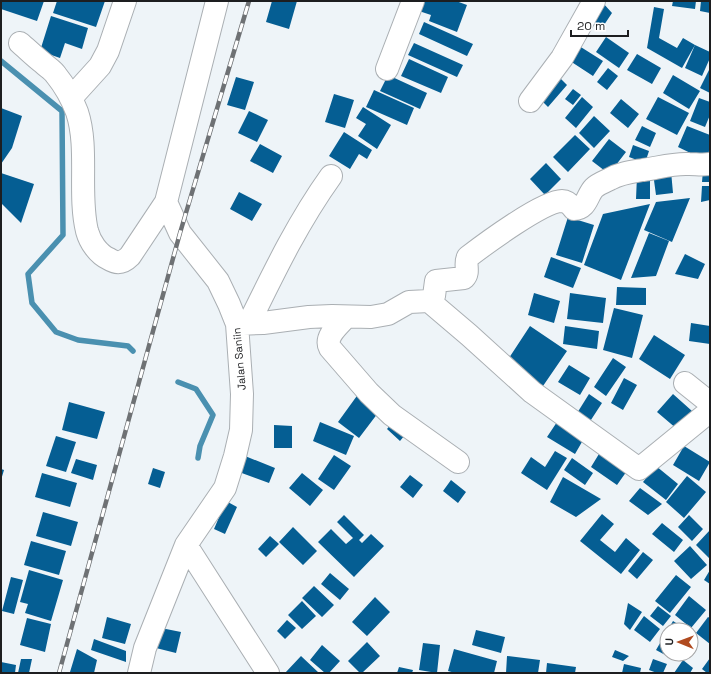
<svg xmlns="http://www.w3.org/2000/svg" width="711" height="674" viewBox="0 0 711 674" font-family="'Space Grotesk',sans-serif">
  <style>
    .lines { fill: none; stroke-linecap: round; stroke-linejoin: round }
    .stream { stroke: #4a90b0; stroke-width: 5.5 }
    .building { fill: #055e93 }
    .minor-casing { stroke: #aaafb3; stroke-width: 24 }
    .minor { stroke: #fff; stroke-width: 22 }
    .rail-casing { stroke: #6e7174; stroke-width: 4.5 }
    .rail { stroke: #fff; stroke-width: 3; stroke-dasharray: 9; stroke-linecap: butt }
    .labels { text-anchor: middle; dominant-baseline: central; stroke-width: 4; stroke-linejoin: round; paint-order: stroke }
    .street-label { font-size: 11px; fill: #1d1e20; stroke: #fff }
  </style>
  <rect width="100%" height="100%" fill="#eef4f8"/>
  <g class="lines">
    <path class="stream" d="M1,61L62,111L63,235L28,274L32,303L56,332L78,340L128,346L133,351
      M178,382L196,389L213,415L200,446L198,458"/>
  </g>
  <path class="building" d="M1,1H44L37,21L1,9Z
    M57,1H105L96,27L53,13Z
    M272,1H297L289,29L266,22Z
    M419,1H456L467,5L457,32L429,21L431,15L416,10Z
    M673,1H696L695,9L672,6Z
    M701,1H710V13L700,11Z
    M603,3L612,13L600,31L592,22Z
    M654,7L664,9L659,38L677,48L683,38L695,45L682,68L647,48Z
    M51,16L88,28L82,49L65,43L60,58L40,51Z
    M424,22L473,44L467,56L419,34Z
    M606,37L629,53L619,68L596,52Z
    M414,43L463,65L457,77L408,55Z
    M576,44L603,61L593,76L567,59Z
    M695,45L710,52V58L702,76L685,68Z
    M637,54L661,68L652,84L627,70Z
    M409,59L448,77L441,93L401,76Z
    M608,68L618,76L607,90L597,82Z
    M710,68V93L700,88Z
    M388,75L427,93L420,109L380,91Z
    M673,75L700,91L689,109L663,93Z
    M236,77L254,82L245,110L227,105Z
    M559,77L567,85L548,107L540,99Z
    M573,89L581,95L573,105L565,99Z
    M374,90L414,108L407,125L366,107Z
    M334,94L354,100L345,128L325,122Z
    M582,97L593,107L576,128L565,118Z
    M658,97L689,113L677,135L646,119Z
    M699,98L710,102V115L705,127L690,121Z
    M621,99L639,114L628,128L610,113Z
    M363,107L391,125L377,149L358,136L366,124L356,118Z
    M1,108L22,116L12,148L1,164Z
    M249,111L268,120L257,142L238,133Z
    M594,116L610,131L594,148L579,133Z
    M642,126L656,133L650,147L635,140Z
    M687,126L710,135V149L705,160L678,147Z
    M344,132L372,150L367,159L359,154L350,169L329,156Z
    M575,135L590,149L568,172L553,157Z
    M609,139L626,152L609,174L592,161Z
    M260,144L282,156L273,173L250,161Z
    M633,145L649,151L645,163L629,157Z
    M546,163L561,179L545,195L530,179Z
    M703,170H710V182H702Z
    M671,171L673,193L656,195L653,173Z
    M1,173L34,184L21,223L1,203Z
    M650,173V199H636L637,176Z
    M702,186H710V200L701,202Z
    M239,192L262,204L252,221L230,209Z
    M690,198L672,242L644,230L656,202Z
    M650,204L621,280L584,265L603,214Z
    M568,217L594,225L582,263L556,255Z
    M649,233L669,241L656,276L631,278Z
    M685,254L705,264L698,279L675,274Z
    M551,257L581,268L573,288L544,277Z
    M617,287L646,288V305H616Z
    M534,293L560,301L554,323L528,315Z
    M570,293L606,298L603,323L567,319Z
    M614,308L643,315L632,358L603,350Z
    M691,323L710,326V344L689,341Z
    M530,326L567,351L543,386L507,361Z
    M565,326L599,331L597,349L563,344Z
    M654,335L685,355L670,379L639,359Z
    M613,358L626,367L606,396L594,387Z
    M569,365L590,378L580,395L558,382Z
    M624,378L637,385L623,410L611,403Z
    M359,393L381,409L359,438L338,422Z
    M589,394L602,403L587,426L574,418Z
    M673,394L692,411L677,429L657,412Z
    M69,402L105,412L97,439L62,430Z
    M396,418L409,430L400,441L387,429Z
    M559,419L586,435L575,454L547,437Z
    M320,422L354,436L346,455L313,441Z
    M274,425L292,426V448H274Z
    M56,436L76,442L66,472L46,466Z
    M684,446L710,462L699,481L673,465Z
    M602,449L629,468L617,485L591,467Z
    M555,451L567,458L547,490L521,473L531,457L545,467Z
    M334,455L351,466L334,490L318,479Z
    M245,456L275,468L269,483L239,472Z
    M572,458L593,473L585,485L564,470Z
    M76,459L97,465L93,480L71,473Z
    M656,466L678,484L666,500L643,482Z
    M153,468L165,472L160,488L148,484Z
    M1,469L4,470L1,480Z
    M42,473L77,483L70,507L35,497Z
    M302,473L323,490L310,506L289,488Z
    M410,475L423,485L413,498L400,487Z
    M687,476L706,492L684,518L666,502Z
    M563,477L601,499L576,517L550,502Z
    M451,480L466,492L458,503L443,491Z
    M640,488L662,504L648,515L629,501Z
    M226,501L237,507L225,534L214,529Z
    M43,512L78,522L71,546L36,536Z
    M602,514L614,524L600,540L615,552L626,538L640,550L621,574L580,541Z
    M344,515L364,535L359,540L362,543L371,534L384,546L354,577L318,542L331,529L346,544L353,538L337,522Z
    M689,515L703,529L692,541L678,527Z
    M662,523L683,540L674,552L652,534Z
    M293,527L317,551L303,565L279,542Z
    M710,530V557L709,558L696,545Z
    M270,536L279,544L266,557L258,549Z
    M31,541L66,551L59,575L24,565Z
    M690,546L707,565L691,579L674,561Z
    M643,552L653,560L637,579L628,571Z
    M29,570L63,580L51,621L25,613L28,604L20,602Z
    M710,570V584L704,580Z
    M330,573L349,589L340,600L321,584Z
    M676,575L691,587L670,613L655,601Z
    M11,577L23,580L14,614L2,611Z
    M314,586L334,605L322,617L302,598Z
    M689,596L706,610L691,628L675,615Z
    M375,597L390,612L367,636L352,622Z
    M302,601L316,616L302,629L288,615Z
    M628,603L642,612L630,630L624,624Z
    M658,606L671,616L663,626L650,616Z
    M644,616L660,629L650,642L634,630Z
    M107,617L131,624L125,644L102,638Z
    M708,617L710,618V644L696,633Z
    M27,618L51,624L45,652L20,645Z
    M287,620L296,628L285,639L277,631Z
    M673,621L687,630H668Z
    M161,628L181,632L176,653L156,648Z
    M476,630L505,637L501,653L472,645Z
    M667,631V654H671L669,657L656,650Z
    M94,639L126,651V662L91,650Z
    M367,642L380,656L362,673H360L348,661Z
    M423,643L440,645L437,673L419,670Z
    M322,645L340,661L329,673H325L310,660Z
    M77,649L97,660L94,673L70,672Z
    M454,649L497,661L494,673H455L448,671Z
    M615,650L629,656L623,661L612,657Z
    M301,656L319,673H285Z
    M507,656L540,660L538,673H506Z
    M710,658V673H707L702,669Z
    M21,659H32L29,673H18Z
    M653,659L667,664L663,673H657L649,670Z
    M683,660L693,668L690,673H674Z
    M1,662L16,665L15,673H1Z
    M547,663L576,667L575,673H546Z
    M624,664L641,668L640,673H622Z
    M399,667L413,670L412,673H397Z"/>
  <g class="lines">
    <g class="minor-casing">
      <path id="minor" d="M20,43C27,49 35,57 43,63C47,67 53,70 56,75C65,86 72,99 77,112C89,148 78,194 87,231C90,242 98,254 109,259C117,264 123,263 130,256L166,202
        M387,69L413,1
        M71,98L100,66L108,51L125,1
        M530,101L562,58L594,1
        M429,301L469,335L532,392L639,469L710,411
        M346,317C339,325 324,337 330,348L369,393L392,415L458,462
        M249,323C274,272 298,222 331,176
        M237,324L263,323L309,317L332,316L371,317L388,314L409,302L429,301L434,296L436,281L464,278C470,272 464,264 468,257C485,244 543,201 562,201C567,201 571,205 574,209C587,209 587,195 594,188C598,184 606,181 610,179C621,173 631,172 643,170C658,168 673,163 689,164C696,164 702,165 710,164
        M685,383L710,403
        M186,545L268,673
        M139,673L145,648L186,545L225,488L235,456L241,430L242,394L237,324L229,304L218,281L180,233L166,202L217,1"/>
    </g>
    <use href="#minor" class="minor"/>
    <g class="rail-casing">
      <path id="rail" d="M59,673L180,233L249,1"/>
    </g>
    <use href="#rail" class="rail"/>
  </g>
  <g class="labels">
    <g class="street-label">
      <text transform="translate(239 359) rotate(-95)">Jalan Saniin</text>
    </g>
  </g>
  <rect width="711" height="674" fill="none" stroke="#1d1e20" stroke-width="4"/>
  <g transform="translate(679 642) rotate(271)"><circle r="19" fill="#ffffff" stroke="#a5a5a6"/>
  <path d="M0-3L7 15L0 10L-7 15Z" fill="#b04a1f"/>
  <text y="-6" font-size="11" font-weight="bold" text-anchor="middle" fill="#1d1e20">U</text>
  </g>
  <path d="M571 30v6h57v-6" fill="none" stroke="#1d1e20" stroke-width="2"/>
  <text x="577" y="30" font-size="12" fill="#1d1e20" stroke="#ffffff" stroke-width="3" paint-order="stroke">20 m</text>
</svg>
